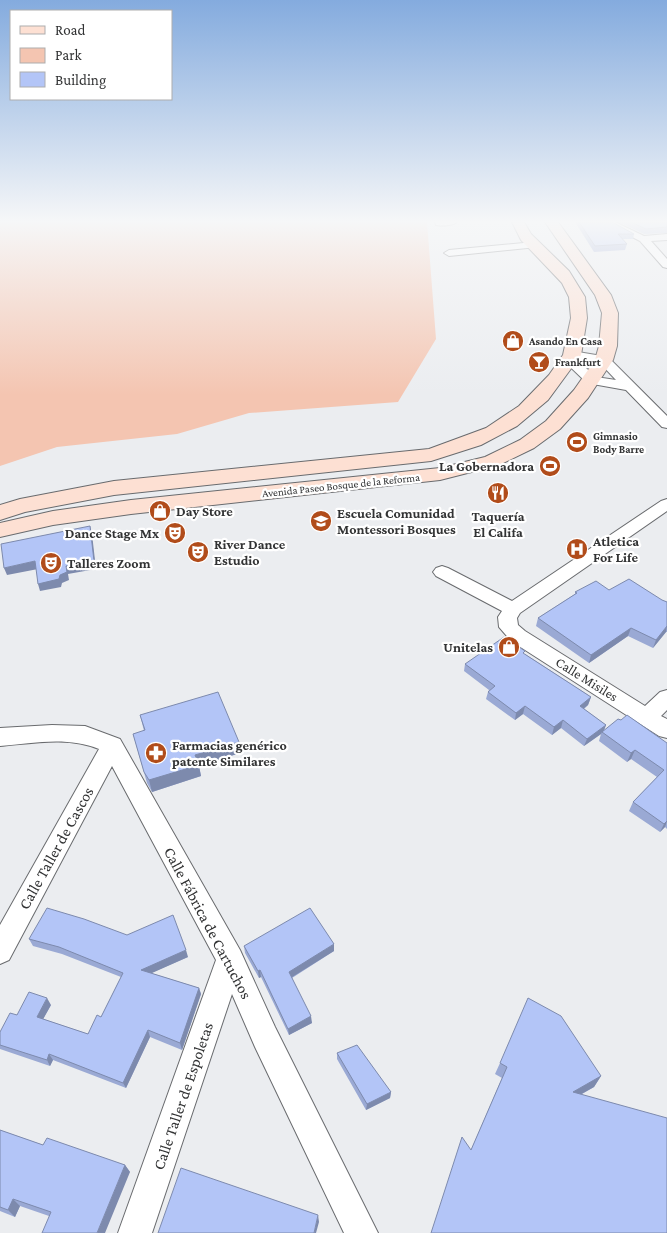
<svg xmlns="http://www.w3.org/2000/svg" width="667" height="1233" viewBox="0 0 667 1233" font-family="'Crimson Pro',serif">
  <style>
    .green { fill: #f4c5b1 }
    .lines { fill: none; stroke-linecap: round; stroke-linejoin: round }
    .street-casing { stroke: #696b6e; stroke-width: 2 }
    .secondary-casing { stroke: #696b6e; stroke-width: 2 }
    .street { fill: #fff; fill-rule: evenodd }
    .secondary { fill: #fde0d3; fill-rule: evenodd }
    .wall { fill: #9aa9d4 }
    .shaded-wall { fill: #7d8aad }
    .building { fill: #b3c5f7; stroke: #7d8aad }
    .labels { text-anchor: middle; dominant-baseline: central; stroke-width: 4.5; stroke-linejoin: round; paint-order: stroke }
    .far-poi-label { font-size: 11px; font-weight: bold; fill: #323334; stroke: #fff; text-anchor: start }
    .far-street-label { font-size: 11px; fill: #323334; stroke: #fff }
    .poi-label { font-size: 14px; font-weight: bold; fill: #323334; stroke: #fff; text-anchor: start }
    .street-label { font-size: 14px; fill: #323334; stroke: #fff }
    .near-street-label { font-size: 16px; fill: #323334; stroke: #fff }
  </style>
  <rect width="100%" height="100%" fill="#ebedf0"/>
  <path class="green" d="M0,222H427L436,339L398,402L249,413L177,434L57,447L0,466Z"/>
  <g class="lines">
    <g class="street-casing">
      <path id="street" d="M435,222H457C452,226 442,226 436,225Z
        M603,222H615L644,236L667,234V240L651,241L667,259V268L663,267L640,241Z
        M534,242L539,245L537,247L449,256L444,253L449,250Z
        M572,351L608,357L667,416V428L662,427L626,390L587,383L563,360L567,357L568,352ZM576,359L600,363L616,380L596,377Z
        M667,499V511L520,613L517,618L518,625L525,631L645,706L660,692L667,690V710L661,716L667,719V738L659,736L511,641L499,627L498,617L502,611L436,576L433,572L436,568L442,566L448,568L512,601L661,501Z
        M52,725L85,726L120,739L240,950L275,1027L378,1233H344L255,1047L232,994L152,1233H118L216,960L112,766L9,960L0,964V925L99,749C68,736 33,743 0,746V728Z"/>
    </g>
    <g class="secondary-casing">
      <path id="secondary" d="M512,222H524L531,234L569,271L585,297L587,318L581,355L548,400L517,426L481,445L431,461L114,495L25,512L0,520V505L20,499L114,481L429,449L486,428L519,406L549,375L563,355L571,318L569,297L562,283L521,240Z
        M545,222H558L611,295L618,313L617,346L613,360L588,398L560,429L534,448L499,465L440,480L131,514L53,525L0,537V523L53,511L131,500L440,468L485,457L520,440L546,421L574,390L595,360L599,346L602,313L595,295Z"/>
    </g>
    <use href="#street" class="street"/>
    <use href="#secondary" class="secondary"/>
  </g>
  <path class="wall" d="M575,222H612L634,234L633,239H622L627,244L625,250L594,252Z
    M619,222H667V233L644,234Z
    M609,590L662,600L667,602V632H666L653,648L628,636L589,663L536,626L538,618L575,594V592Z
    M525,654L591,697L588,705L584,709L606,725L604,730L667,743V829L665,827L660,832L629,811L633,802L657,777L631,759L627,762L599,741L601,734L584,746L561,728L552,735L523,714L515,720L486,699L488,692L489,690L464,671L465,664Z
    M140,715L240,753L199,766L201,776L152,792L147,783L133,734L144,731Z
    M127,935L188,957L151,973L199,988L201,994L182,1050L150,1037L126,1088L53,1060L50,1066L0,1049V1032L17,1015L51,1005L43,1019L88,1034L101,1017L121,977L62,954L33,946L29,939Z
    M244,946L334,951L292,978L312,1023L289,1035L261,977L259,978L245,953Z
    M337,1053L391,1092L390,1098L366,1110L337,1059Z
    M500,1063L601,1076L594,1087L582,1094L431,1233L471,1150L502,1078L495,1074Z
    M0,1130L43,1145L125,1165L130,1172L49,1216L20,1206L15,1217L0,1211Z"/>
  <path class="shaded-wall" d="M90,526L92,534L96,569L68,574L69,580L62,583L61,587L40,591L38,584L60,575Z
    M35,561L38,569L7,575L4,568Z
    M667,626L666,632L653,648L656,640Z
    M631,628L628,636L589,663L591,655Z
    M591,697L588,705L578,713L580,706Z
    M525,706L523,714L515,720L516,713Z
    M563,720L561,728L552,735L554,727Z
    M606,725L603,733L602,732L601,734L584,746L587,739Z
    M239,742L240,753L199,766L201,776L152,792L149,780L195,755Z
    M635,750L631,759L627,762L631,753Z
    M667,821L665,827L660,832L664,824Z
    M334,944V951L289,979V972Z
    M186,950L188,957L143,977L141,970Z
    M260,970L261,977L259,978L258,971Z
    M199,988L201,994L182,1050L180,1043Z
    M47,998L51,1005L41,1023L37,1017Z
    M311,1016L312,1023L289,1035L288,1029Z
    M148,1030L150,1037L126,1088L123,1083Z
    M49,1054L53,1060L50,1066L47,1060Z
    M601,1076L594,1087L567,1102L573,1092Z
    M391,1092L390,1098L366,1110L367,1104Z
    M125,1165L130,1172L105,1233H97Z
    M13,1199L20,1206L15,1217L8,1210Z
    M318,1215L319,1222L316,1233H314Z"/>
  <path class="building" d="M579,222H612L634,234H618L627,244L595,246Z
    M631,222H667V227L646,229Z
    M90,526L94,561L66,566L67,572L60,575L59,579L38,584L35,561L4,568L1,544Z
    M629,579L662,600L667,602V626L656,640L631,628L591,655L538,618L577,593L575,592L596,581L609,590Z
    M504,637L525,651L523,653L591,697L580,706L606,725L587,739L563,720L554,727L525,706L516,713L488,692L495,686L465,664Z
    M218,692L239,742L195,755L199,765L149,780L144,772L133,734L145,730L140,715Z
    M627,715L667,743V821L664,824L633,802L664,770L635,750L631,753L602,732L618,719L621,720Z
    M47,908L84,919L127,935L173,915L186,950L141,970L199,988L180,1043L148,1030L123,1083L49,1054L47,1060L0,1045V1032L10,1013L17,1015L29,992L47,998L37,1017L88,1034L97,1015L101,1017L123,973L59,947L29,939Z
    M310,908L334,944L289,972L311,1016L288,1029L260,970L258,971L244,946Z
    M528,998L561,1016L601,1076L573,1092L667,1118V1233H431L462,1137L471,1150L507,1067L500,1063Z
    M357,1045L391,1092L367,1104L337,1053Z
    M0,1130L43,1145L47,1138L125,1165L97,1233H42L51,1212L13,1199L8,1210L0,1207Z
    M181,1168L318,1215L314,1233H158Z"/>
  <linearGradient id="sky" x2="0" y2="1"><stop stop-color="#84abde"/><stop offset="0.56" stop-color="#f6f7f8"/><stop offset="1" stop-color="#f6f7f8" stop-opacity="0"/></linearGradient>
  <rect width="667" height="395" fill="url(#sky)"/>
  <defs>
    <g id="shop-disc" transform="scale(1.125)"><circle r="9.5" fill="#b14c1a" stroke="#fff"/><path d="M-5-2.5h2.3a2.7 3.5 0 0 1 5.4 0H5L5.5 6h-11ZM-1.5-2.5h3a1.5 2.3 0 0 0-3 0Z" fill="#fff"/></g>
    <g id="bar-disc" transform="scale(1.125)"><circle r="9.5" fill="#b14c1a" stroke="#fff"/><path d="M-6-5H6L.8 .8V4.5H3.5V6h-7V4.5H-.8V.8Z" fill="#fff"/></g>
    <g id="stadium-disc" transform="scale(1.125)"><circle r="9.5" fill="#b14c1a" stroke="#fff"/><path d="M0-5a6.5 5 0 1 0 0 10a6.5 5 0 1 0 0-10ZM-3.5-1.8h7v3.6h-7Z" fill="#fff"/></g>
    <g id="restaurant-disc" transform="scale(1.125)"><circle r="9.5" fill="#b14c1a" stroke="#fff"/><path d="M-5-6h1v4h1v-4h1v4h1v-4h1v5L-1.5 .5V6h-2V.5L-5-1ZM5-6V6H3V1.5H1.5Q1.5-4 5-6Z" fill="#fff"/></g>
    <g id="school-disc" transform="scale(1.125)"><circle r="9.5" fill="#b14c1a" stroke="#fff"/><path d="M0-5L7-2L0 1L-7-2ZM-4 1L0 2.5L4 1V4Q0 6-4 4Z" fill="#fff"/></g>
    <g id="theatre-disc" transform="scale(1.125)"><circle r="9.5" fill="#b14c1a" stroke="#fff"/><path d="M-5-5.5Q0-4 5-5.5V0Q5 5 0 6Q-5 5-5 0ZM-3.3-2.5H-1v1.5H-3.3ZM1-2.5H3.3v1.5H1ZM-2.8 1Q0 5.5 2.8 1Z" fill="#fff"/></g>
    <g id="hospital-disc" transform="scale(1.125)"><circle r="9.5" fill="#b14c1a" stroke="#fff"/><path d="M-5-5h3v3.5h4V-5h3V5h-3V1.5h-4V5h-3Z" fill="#fff"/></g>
    <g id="pharmacy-disc" transform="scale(1.125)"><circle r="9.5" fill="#b14c1a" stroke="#fff"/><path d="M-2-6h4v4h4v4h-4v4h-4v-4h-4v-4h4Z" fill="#fff"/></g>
  </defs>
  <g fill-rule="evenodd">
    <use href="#shop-disc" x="513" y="341"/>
    <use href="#bar-disc" x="539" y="362"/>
    <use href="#stadium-disc" x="577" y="442"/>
    <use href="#stadium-disc" x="550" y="466"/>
    <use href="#restaurant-disc" x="498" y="493"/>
    <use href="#shop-disc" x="160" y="511"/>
    <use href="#school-disc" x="321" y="521"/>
    <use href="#theatre-disc" x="175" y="533"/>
    <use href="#hospital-disc" x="577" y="549"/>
    <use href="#theatre-disc" x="198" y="552"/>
    <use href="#theatre-disc" x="51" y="563"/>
    <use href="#shop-disc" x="509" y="647"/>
    <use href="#pharmacy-disc" x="156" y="753"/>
  </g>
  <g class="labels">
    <g class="far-poi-label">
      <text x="529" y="341">Asando En Casa</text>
      <text x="555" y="362">Frankfurt</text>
      <text x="593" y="436">Gimnasio<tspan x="593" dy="13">Body Barre</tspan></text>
    </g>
    <g class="far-street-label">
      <text transform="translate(341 485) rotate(-6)">Avenida Paseo Bosque de la Reforma</text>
    </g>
    <g class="poi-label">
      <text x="534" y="466" text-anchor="end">La Gobernadora</text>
      <text x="176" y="511">Day Store</text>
      <text x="337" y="513">Escuela Comunidad<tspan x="337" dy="16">Montessori Bosques</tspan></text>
      <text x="498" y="516" text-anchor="middle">Taquería<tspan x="498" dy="16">El Califa</tspan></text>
      <text x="159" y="533" text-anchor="end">Dance Stage Mx</text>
      <text x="593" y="541">Atletica<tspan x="593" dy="16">For Life</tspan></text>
      <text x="214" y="544">River Dance<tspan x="214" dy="16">Estudio</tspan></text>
      <text x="67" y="563">Talleres Zoom</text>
      <text x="493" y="647" text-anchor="end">Unitelas</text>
      <text x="172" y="745">Farmacias genérico<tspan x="172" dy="16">patente Similares</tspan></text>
    </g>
    <g class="street-label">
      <text transform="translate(587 679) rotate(32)">Calle Misiles</text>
    </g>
    <g class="near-street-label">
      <text transform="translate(56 848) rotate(-61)">Calle Taller de Cascos</text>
      <text transform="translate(208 923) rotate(62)">Calle Fábrica de Cartuchos</text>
      <text transform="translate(183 1096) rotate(-71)">Calle Taller de Espoletas</text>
    </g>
  </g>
  <rect x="10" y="10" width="162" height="90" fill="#ffffff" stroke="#adadae"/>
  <rect x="20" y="26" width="25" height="8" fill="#fde0d3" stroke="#adadae"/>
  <text x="55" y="35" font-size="15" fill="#323334">Road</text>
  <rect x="20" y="48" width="25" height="15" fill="#f4c5b1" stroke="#adadae"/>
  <text x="55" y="60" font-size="15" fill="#323334">Park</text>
  <rect x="20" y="72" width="25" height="15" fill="#b3c5f7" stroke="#adadae"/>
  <text x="55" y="85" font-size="15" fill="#323334">Building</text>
</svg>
